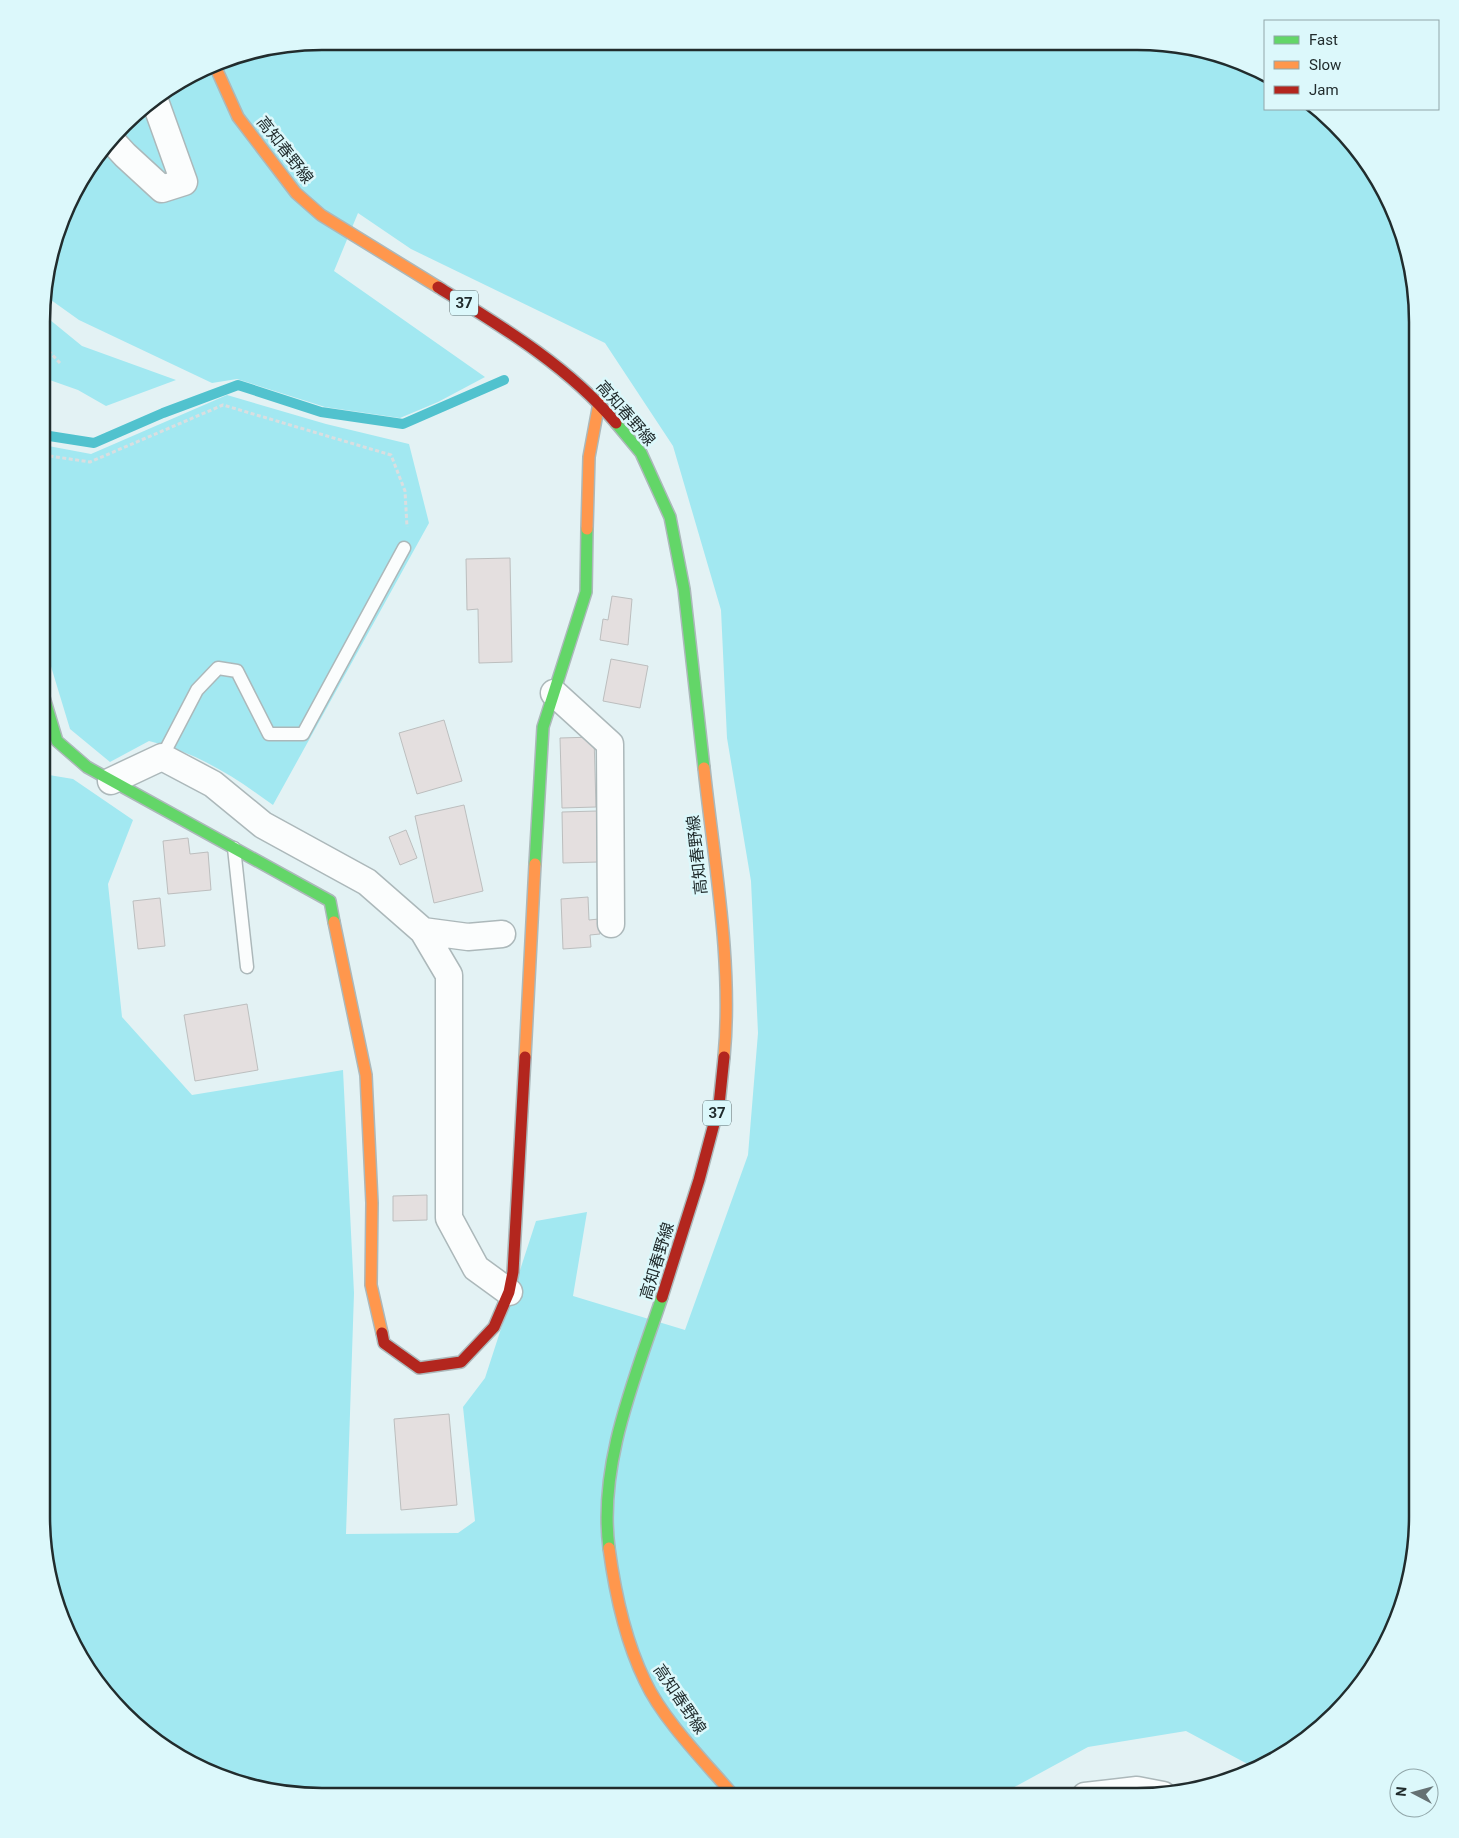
<svg xmlns="http://www.w3.org/2000/svg" width="1459" height="1838" viewBox="0 0 1459 1838" font-family="Roboto,'Noto Sans JP',sans-serif">
  <style>
    .green { fill: #a2e8f1 }
    .lines { fill: none; stroke-linecap: round; stroke-linejoin: round }
    .stream { stroke: #51c2ce; stroke-width: 10 }
    .building { fill: #e4dfdf; stroke: #bcbebe }
    .lane-casing { stroke: #acb8ba; stroke-width: 15 }
    .street-casing { stroke: #acb8ba; stroke-width: 29 }
    .fast-casing { stroke: #acb8ba; stroke-width: 14 }
    .slow-casing { stroke: #acb8ba; stroke-width: 14 }
    .jam-casing { stroke: #acb8ba; stroke-width: 14 }
    .path { stroke: #dadee0; stroke-width: 3; stroke-dasharray: 4 2.5; stroke-linecap: butt }
    .lane { stroke: #fbfdfd; stroke-width: 12 }
    .street { stroke: #fbfdfd; stroke-width: 26 }
    .fast { stroke: #63d668; stroke-width: 11 }
    .slow { stroke: #ff974d; stroke-width: 11 }
    .jam { stroke: #b3261e; stroke-width: 11 }
    .labels { text-anchor: middle; dominant-baseline: central; stroke-width: 5; stroke-linejoin: round; paint-order: stroke }
    .shield { fill: #dcf8fb; stroke: #59696b; stroke-width: 1 }
    .shield-label { font-size: 15px; font-weight: bold; fill: #212c2d }
    .street-label { font-size: 16px; fill: #212c2d; stroke: #dcf8fb }
    .rim { fill: none; stroke: #212c2d; stroke-width: 2.5 }
  </style>
  <rect width="100%" height="100%" fill="#e3f2f4"/>
  <path class="green" d="M322,41L1174,44L1244,62L1265,74V109H1316L1348,137L1380,182L1408,249L1418,322L1417,1534L1403,1606L1371,1672L1322,1727L1277,1759L1255,1768L1186,1731L1088,1747L998,1796H303L231,1782L166,1750L111,1701L79,1656L51,1589L41,1516L43,774L73,779L133,820L108,884L122,1017L192,1095L343,1070L354,1293L346,1534L458,1533L475,1521L463,1407L485,1378L536,1221L587,1212L573,1296L685,1330L748,1155L758,1033L751,881L727,738L721,610L673,446L605,343L411,249L358,213L334,271L485,377L438,402L400,418L325,407L237,379L212,383L79,320L44,295V285L79,182L137,111L231,56Z
    M44,315L82,346L176,380L106,406L78,390L44,378Z
    M227,395L326,424L409,444L429,523L273,805C233,776 198,753 149,741L110,762L70,729L43,640V445L91,454Z"/>
  <g class="lines">
    <path class="stream" d="M43,435L94,443L163,413L238,385L321,412L403,424L504,380"/>
  </g>
  <path class="building" d="M510,558L512,662L479,663L478,609L467,610L466,559Z
    M612,596L632,599L628,645L600,640L603,619L608,620Z
    M611,659L648,666L640,708L603,701Z
    M444,720L462,781L417,794L399,733Z
    M594,737L596,807L562,808L560,738Z
    M464,805L483,891L434,903L415,816Z
    M597,811L598,862L563,863L562,812Z
    M406,830L417,858L400,865L389,837Z
    M188,838L190,854L208,852L211,890L168,894L163,841Z
    M588,897L589,920L599,919L600,934L590,935L591,947L563,949L561,899Z
    M160,898L165,946L138,949L133,901Z
    M247,1004L258,1070L195,1081L184,1015Z
    M427,1195V1220L393,1221V1196Z
    M449,1414L457,1505L401,1510L394,1419Z"/>
  <g class="lines">
    <g class="lane-casing">
      <path id="lane" d="M162,757L197,690L218,668L237,671L269,734H303L404,548
        M234,848L247,967"/>
    </g>
    <g class="street-casing">
      <path id="street" d="M112,141L125,155L162,189L184,182L155,101
        M554,693L610,744L611,924
        M111,781L162,757L213,784L263,825L367,882L423,931L468,937L502,934
        M423,931L449,975V1218L476,1268L509,1292
        M1085,1796L1137,1790L1163,1795"/>
    </g>
    <g class="fast-casing">
      <path id="fast" d="M616,423L641,453L670,517L684,589L704,768
        M43,694L57,741L87,767L330,901L334,922
        M535,864L543,727L586,592L587,529
        M609,1548C598,1463 636,1376 662,1297"/>
    </g>
    <g class="slow-casing">
      <path id="slow" d="M215,66L238,117L296,193L321,215L438,287
        M587,529L589,457L599,403
        M704,768C714,862 733,963 724,1057
        M334,922L366,1075L372,1203L371,1285L382,1333
        M525,1057L535,864
        M609,1548C615,1593 625,1640 645,1681C663,1720 706,1763 734,1796"/>
    </g>
    <g class="jam-casing">
      <path id="jam" d="M438,287C501,326 568,366 616,423
        M662,1297L699,1180L719,1105L724,1057
        M382,1333L384,1343L419,1368L461,1362L494,1327L509,1292L513,1272L525,1057"/>
    </g>
    <path class="path" d="M44,346L60,363
      M43,455L90,462L223,405L391,455L405,491L407,527"/>
    <use href="#lane" class="lane"/>
    <use href="#street" class="street"/>
    <use href="#fast" class="fast"/>
    <use href="#slow" class="slow"/>
    <use href="#jam" class="jam"/>
  </g>
  <g class="labels">
    <g class="shield">
      <rect x="450" y="290.5" width="28" height="25" rx="4"/>
      <rect x="703" y="1100.5" width="28" height="25" rx="4"/>
    </g>
    <g class="shield-label">
      <text x="464" y="303">37</text>
      <text x="717" y="1113">37</text>
    </g>
    <g class="street-label">
      <text transform="translate(285 150) rotate(52)">高知春野線</text>
      <text transform="translate(626 413) rotate(49)">高知春野線</text>
      <text transform="translate(697 855) rotate(-96)">高知春野線</text>
      <text transform="translate(657 1261) rotate(-73)">高知春野線</text>
      <text transform="translate(680 1699) rotate(56)">高知春野線</text>
    </g>
  </g>
  <path d="M0 0H1459V1838H0ZM322 50H1137A272 272 0 0 1 1409 322V1516A272 272 0 0 1 1137 1788H322A272 272 0 0 1 50 1516V322A272 272 0 0 1 322 50Z" fill="#dcf8fb" fill-rule="evenodd"/>
  <path class="rim" d="M322 50H1137A272 272 0 0 1 1409 322V1516A272 272 0 0 1 1137 1788H322A272 272 0 0 1 50 1516V322A272 272 0 0 1 322 50Z"/>
  <rect x="1264" y="20" width="175" height="90" fill="#dcf8fb" stroke="#91a6a9"/>
  <rect x="1274" y="36" width="25" height="8" fill="#63d668" stroke="#91a6a9"/>
  <text x="1309" y="45" font-size="15" fill="#212c2d">Fast</text>
  <rect x="1274" y="61" width="25" height="8" fill="#ff974d" stroke="#91a6a9"/>
  <text x="1309" y="70" font-size="15" fill="#212c2d">Slow</text>
  <rect x="1274" y="86" width="25" height="8" fill="#b3261e" stroke="#91a6a9"/>
  <text x="1309" y="95" font-size="15" fill="#212c2d">Jam</text>
  <g transform="translate(1414 1793) rotate(276)"><circle r="24" fill="#dcf8fb" stroke="#91a6a9"/>
  <path d="M0-4L9 19L0 12L-9 19Z" fill="#657173"/>
  <text y="-8" font-size="14" font-weight="bold" text-anchor="middle" fill="#212c2d">N</text>
  </g>
</svg>
